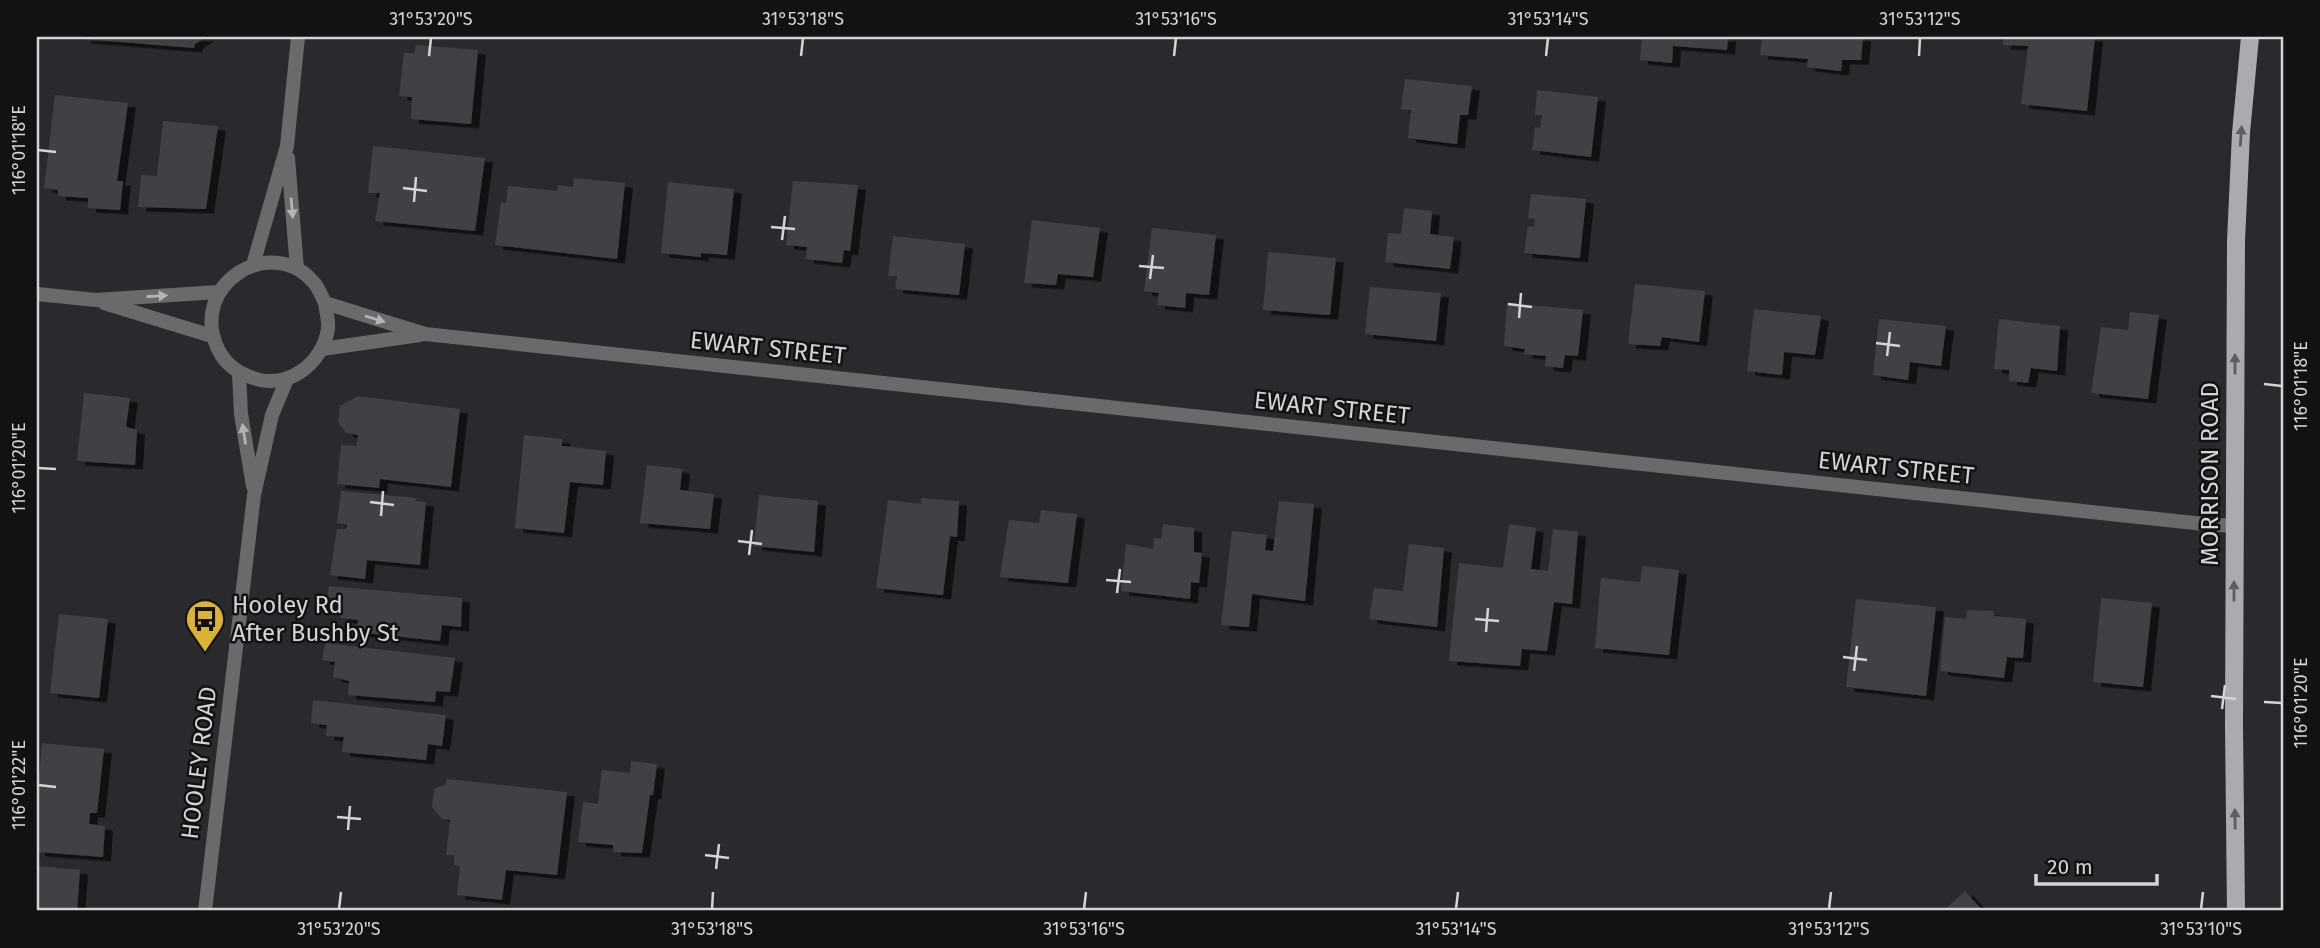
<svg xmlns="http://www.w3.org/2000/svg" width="2320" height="948" viewBox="0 0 2320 948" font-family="'Fira Sans',sans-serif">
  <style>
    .building { fill: #424145; filter: url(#shadow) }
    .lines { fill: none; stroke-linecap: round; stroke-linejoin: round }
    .street { stroke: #6a6a6c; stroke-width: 14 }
    .primary { stroke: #abaaae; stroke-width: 18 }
    .oneway { fill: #5e5e61 }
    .oneway2 { fill: #b4b4b6 }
    .ticks { fill: none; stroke: #d4d3d6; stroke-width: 2.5 }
    .labels { text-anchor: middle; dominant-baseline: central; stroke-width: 5; stroke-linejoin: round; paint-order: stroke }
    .street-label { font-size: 24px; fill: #d4d3d6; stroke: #121214 }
    .poi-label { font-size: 24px; fill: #d4d3d6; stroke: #121214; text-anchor: start }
    .neatline { fill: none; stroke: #d4d3d6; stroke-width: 2.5 }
    .ticks-label { font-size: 18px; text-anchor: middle; fill: #d4d3d6 }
  </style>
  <defs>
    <filter id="shadow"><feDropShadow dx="8" dy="4.5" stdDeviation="0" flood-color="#0009"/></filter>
  </defs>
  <rect width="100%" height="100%" fill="#2a292d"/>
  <path class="building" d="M83,37H206L195,44L194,48L83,39Z
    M1642,37H1728L1727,50L1673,46L1672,63L1640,60Z
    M1762,37H1863L1861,60H1842L1841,71L1807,67L1808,59L1760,55Z
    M2004,37H2095L2087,111L2021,104L2028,46L2003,45Z
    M416,45L478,50L471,124L411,119L412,97L399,96L404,53H414Z
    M1405,79L1472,86L1468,115H1460L1457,144L1408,138L1411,110L1401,109Z
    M1537,90L1598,97L1591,157L1532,150L1535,127L1540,128L1542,115H1535Z
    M55,95L128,103L117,181H123L120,210L88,208V198L58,196V190L44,188Z
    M163,121L218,126L206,209L138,207L141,175L157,176Z
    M373,146L485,158L475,231L375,221L380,193H368Z
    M574,178L625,183L617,259L495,245L501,202L506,203L508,186L557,191L558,185L573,187Z
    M793,181L858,185L850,251L844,250L842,263L806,259L807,247L786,245Z
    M668,182L734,189L727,255L701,253V257L661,253Z
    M1531,194L1586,199L1580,258L1524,253L1528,226L1534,227L1535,219L1528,218Z
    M1404,208L1432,211L1430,234L1454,237L1450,269L1385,262L1388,233L1401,234Z
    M1032,220L1100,228L1093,277L1058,274L1056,285L1024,283Z
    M1152,228L1216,235L1209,295L1186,293L1185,308L1157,305L1159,293L1144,291Z
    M893,236L965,244L959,295L895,289L897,276H888Z
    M1268,252L1336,258L1330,315L1263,310Z
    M1635,284L1705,291L1699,342L1662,337L1660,346L1628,344Z
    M1370,287L1441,293L1436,341L1365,334Z
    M1507,303L1583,310L1578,356L1565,355L1563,368L1545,366L1546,356L1524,354L1525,349L1504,346Z
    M1754,309L1821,316L1815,355L1784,352L1782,375L1747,371Z
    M2130,312L2159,315L2148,399L2091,393L2101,327L2128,330Z
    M1879,319L1946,326L1941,366L1910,362L1908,380L1873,375Z
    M1999,319L2060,326L2057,371L2031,368L2028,383L2009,381V370L1994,369Z
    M84,393L130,398L126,427L137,430L135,465L77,461Z
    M358,396L460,409L451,487L380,479L379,488L337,484L341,445L356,446L358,435L346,433L338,422L340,406Z
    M524,435L562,439V446L606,451L603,485L570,482L564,533L515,528Z
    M647,465L682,469L680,490L714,494L710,529L640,523Z
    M341,491L417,498L415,501L426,502L420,565L367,560L365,579L330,575L337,529H346L347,525L337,523Z
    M759,495L818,501L814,552L754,546Z
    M921,498L959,501L957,537L950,536L943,595L876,588L888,500L921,504Z
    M1279,501L1314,504L1305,601L1252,594L1249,627L1221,625L1232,531L1267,535L1265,550L1273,551Z
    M1041,510L1077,514L1068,583L1000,577L1009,520L1039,523Z
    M1163,524L1194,528V552L1202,553L1199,583L1191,582L1190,599L1121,591L1126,544L1153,549L1154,538L1161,539Z
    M1509,524L1536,528L1531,569L1548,571L1553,529L1578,532L1572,604L1554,602L1547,651L1522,649L1520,666L1449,661L1459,563L1503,568Z
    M1409,544L1444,548L1437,627L1369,619L1374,588L1403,591Z
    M1642,566L1679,570L1669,655L1595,648L1601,578L1640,582Z
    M329,586L462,598L461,627L442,625L440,641L356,632L358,620L340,618L342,606L326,603Z
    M2101,598L2152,603L2143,687L2093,682Z
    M1856,599L1936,607L1926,696L1846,687Z
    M1967,610L1993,611L1994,616L2026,619L2023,658L2007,657L2004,678L1940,671L1945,617L1966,619Z
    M59,614L108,619L99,698L50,693Z
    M325,643L455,658L450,692L436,691L435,702L348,695L349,681L333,677L335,662L322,660Z
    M313,700L446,715L442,746L428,744L426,760L342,752L344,737L326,736L327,725L311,723Z
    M42,743L104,749L97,813H90L89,824L105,826L103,857L37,852V801Z
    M631,761L657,764L653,795H650L642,853L613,852V845L578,842L583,802L598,804L602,770L630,773Z
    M447,779L567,792L557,875L506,870L502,900L457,895L460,866L454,865V855H446L450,820L442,819L432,807L434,789L446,784Z
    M37,866L80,870L77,911H37Z
    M1965,891L1983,911H1943Z"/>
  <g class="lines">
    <path class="street" d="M288,158L297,269
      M253,265L287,146L298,37
      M37,294L96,300L218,292
      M104,303L212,336
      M325,303C326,311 329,321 328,329C322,364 288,390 253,378C238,373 225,364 218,349C187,283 274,232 315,284C319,289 322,297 325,303L425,334L2204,524L2234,526
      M322,349L420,335
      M239,374L241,414L253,486
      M205,911L254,495L272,415L287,379"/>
    <path class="primary" d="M2236,911L2234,725L2236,241L2241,133L2250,37"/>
  </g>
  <defs><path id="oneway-solid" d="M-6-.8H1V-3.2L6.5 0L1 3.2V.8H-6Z" transform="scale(1.75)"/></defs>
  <g class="oneway">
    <use href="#oneway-solid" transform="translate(2241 136) rotate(-86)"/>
    <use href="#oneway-solid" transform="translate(2235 364) rotate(-90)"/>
    <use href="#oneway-solid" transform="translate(2234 591) rotate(-90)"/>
    <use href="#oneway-solid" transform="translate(2235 819) rotate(-91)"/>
  </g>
  <g class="oneway2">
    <use href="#oneway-solid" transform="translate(292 208) rotate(85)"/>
    <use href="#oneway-solid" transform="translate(157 296) rotate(-4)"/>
    <use href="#oneway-solid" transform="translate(375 319) rotate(17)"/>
    <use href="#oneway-solid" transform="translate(244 434) rotate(-99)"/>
  </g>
  <path class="ticks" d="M429,56L431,38M801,56L803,38M1174,56L1176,38M1546,56L1548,38M1919,56L1920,38M38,150L56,152M403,188L427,191M414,202L416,177M771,227L795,229M782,240L785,216M1139,266L1164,268M1150,279L1153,255M1508,304L1532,307M1519,318L1521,293M1876,343L1900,346M1887,356L1890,332M2264,384L2282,386M38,468L56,469M370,502L394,505M381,516L383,491M738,541L762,544M749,555L752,530M1106,580L1131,582M1117,593L1120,569M1475,619L1499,621M1486,632L1488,608M1843,657L1867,660M1854,671L1857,646M2211,696L2236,699M2264,702L2282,703M2222,709L2225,685M38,785L56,787M337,817L361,819M348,830L350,806M705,855L729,858M716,869L719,844M339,909L341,892M712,909L713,892M1084,909L1086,892M1456,909L1458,892M1829,909L1831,892M2201,909L2203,892"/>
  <defs>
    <g id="bus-pin" transform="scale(2.0125)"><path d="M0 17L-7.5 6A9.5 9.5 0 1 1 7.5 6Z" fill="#dcb233" stroke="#121214"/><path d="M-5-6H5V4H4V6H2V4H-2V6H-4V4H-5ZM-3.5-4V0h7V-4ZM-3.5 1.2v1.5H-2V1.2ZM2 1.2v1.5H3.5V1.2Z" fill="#111"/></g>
  </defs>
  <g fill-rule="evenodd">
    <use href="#bus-pin" x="205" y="619"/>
  </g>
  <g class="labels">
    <g class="street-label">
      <text transform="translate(768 348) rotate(6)">EWART STREET</text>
      <text transform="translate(1332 408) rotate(6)">EWART STREET</text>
      <text transform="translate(1896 468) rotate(6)">EWART STREET</text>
      <text transform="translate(2210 474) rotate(-90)">MORRISON ROAD</text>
      <text transform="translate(199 763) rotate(-83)">HOOLEY ROAD</text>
    </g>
    <g class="poi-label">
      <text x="232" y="605">Hooley Rd<tspan x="232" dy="28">After Bushby St</tspan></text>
    </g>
  </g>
  <rect width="2320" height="948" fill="none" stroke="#121214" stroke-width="77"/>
  <path d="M2036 874v10h121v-10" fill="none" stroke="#d4d3d6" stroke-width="3.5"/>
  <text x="2047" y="874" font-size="21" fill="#d4d3d6" stroke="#121214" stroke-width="5" paint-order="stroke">20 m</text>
  <rect x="38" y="38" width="2244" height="871" class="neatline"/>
  <g class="ticks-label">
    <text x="431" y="25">31°53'20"S</text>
    <text x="803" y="25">31°53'18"S</text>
    <text x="1176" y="25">31°53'16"S</text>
    <text x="1548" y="25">31°53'14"S</text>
    <text x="1920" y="25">31°53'12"S</text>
    <text transform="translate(19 150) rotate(-90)" y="6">116°01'18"E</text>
    <text transform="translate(2301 386) rotate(-90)" y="6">116°01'18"E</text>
    <text transform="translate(19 468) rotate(-90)" y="6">116°01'20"E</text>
    <text transform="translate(2301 703) rotate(-90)" y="6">116°01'20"E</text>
    <text transform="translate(19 785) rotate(-90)" y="6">116°01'22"E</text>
    <text x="339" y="935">31°53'20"S</text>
    <text x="712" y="935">31°53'18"S</text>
    <text x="1084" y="935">31°53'16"S</text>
    <text x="1456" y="935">31°53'14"S</text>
    <text x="1829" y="935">31°53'12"S</text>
    <text x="2201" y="935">31°53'10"S</text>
  </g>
</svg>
